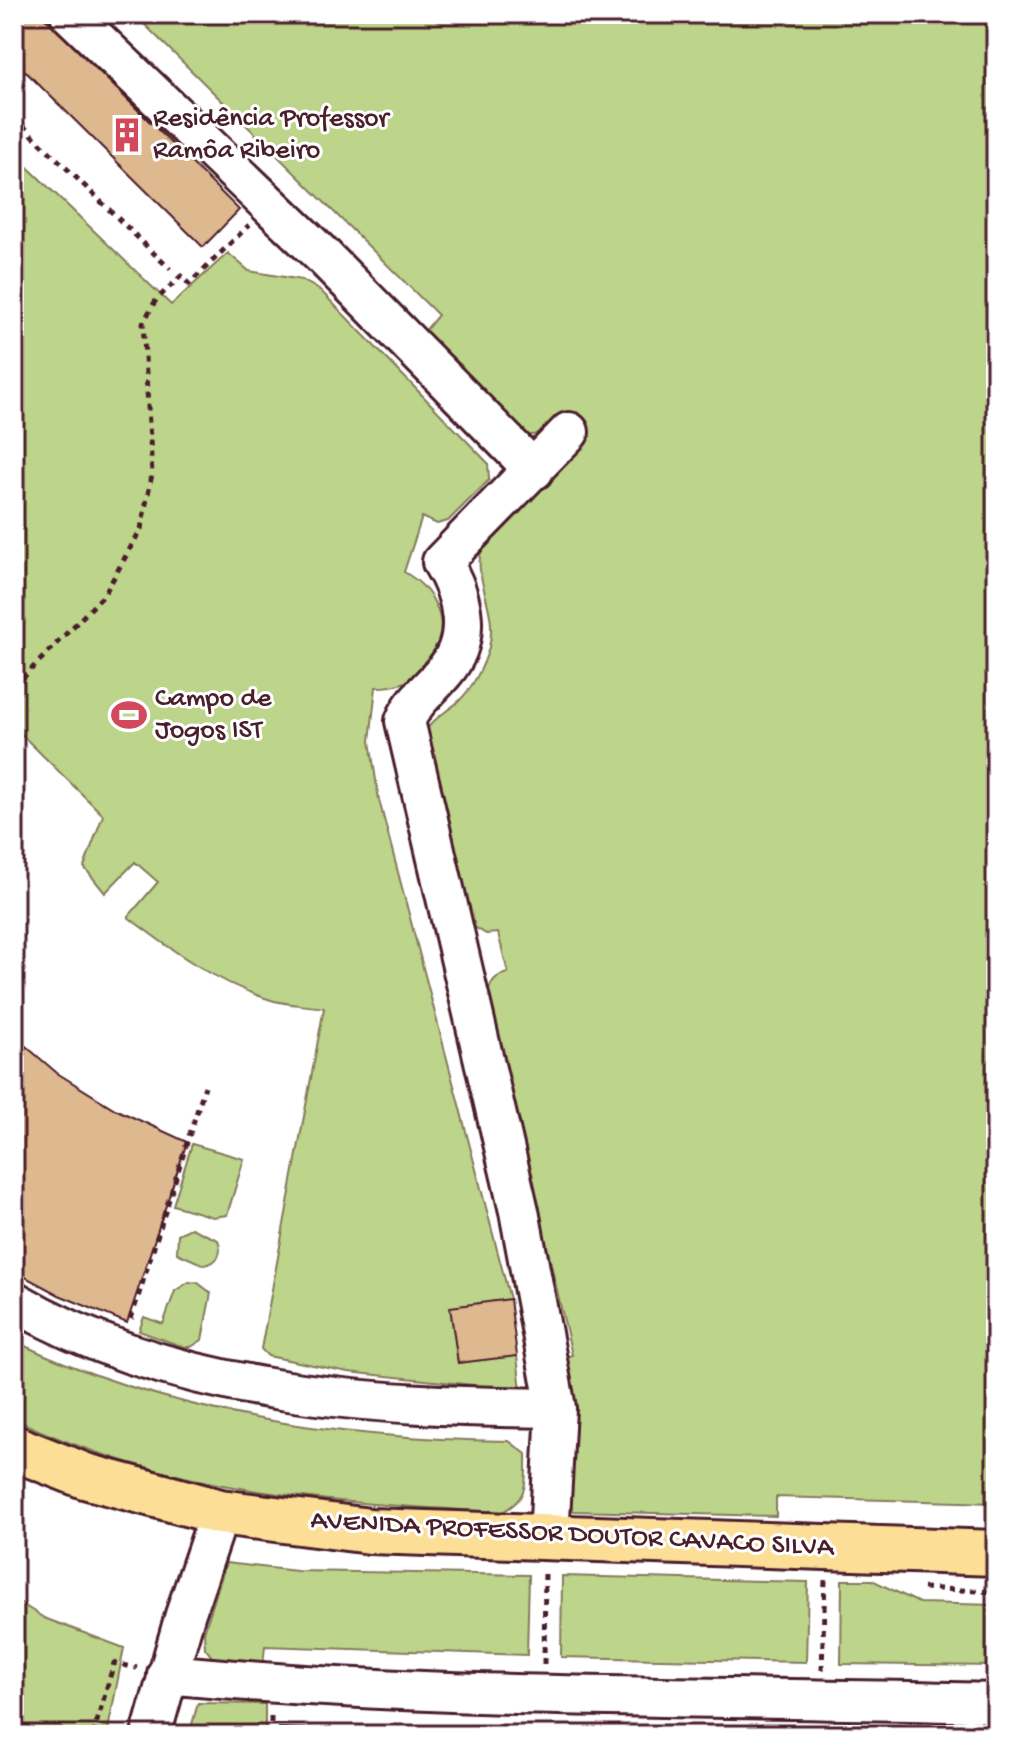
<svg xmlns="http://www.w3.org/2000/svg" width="1010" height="1749" viewBox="0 0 1010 1749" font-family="'Gochi Hand',sans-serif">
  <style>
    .green { fill: #bdd48b; stroke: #847a5b; stroke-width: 2 }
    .building { fill: #deb88f; stroke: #4a1f2b; stroke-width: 2 }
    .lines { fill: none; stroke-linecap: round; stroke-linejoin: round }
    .minor-casing { stroke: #4a1f2b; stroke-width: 44 }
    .major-casing { stroke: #4a1f2b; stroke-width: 50 }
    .path { stroke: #4a1f2b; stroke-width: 5; stroke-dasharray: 6 6; stroke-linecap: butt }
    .minor { stroke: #fff; stroke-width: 38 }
    .major { stroke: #fdde96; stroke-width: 44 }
    .labels { text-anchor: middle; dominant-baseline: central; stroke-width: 6; stroke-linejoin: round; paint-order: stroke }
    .poi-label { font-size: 28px; fill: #4a1f2b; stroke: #fff; text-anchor: start }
    .street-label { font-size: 28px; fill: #4a1f2b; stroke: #fff }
  </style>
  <rect width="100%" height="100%" fill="#fff"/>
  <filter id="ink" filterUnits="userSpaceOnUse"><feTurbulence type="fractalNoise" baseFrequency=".0125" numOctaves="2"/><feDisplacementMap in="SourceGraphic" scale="16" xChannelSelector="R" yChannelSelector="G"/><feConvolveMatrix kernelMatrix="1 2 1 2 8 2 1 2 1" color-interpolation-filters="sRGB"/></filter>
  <g filter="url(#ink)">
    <path class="green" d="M134,14H996V1503L776,1497V1516L574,1511L567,1500L565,1357L572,1355L488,993C491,981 496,975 508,973L498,933L486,934L473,926L427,729C436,716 448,711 459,701C473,687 484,666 489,647C499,609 470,575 483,546L581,447L556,423C547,429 538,437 526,435C505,430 473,391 457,375L463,367L425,331L438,315Z
      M14,154L171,305L228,253L249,271L302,280L321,291L488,463L489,480L448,521L437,524L422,517L404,572C465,606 447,688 376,687L370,741L379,800L510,1299L451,1307L458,1363L517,1356L521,1390L348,1372L268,1356L261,1349L324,1008C306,1005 285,1005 268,999C216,982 171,950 128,917L158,882L135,862L105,893L84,867L103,815L14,727Z
      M192,1144L244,1159L227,1215L213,1217L173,1205Z
      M191,1228L218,1240C223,1253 218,1263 204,1265L177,1253L178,1234Z
      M189,1282L198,1283L211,1293L202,1340L191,1347H184L139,1331L144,1317L163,1324L175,1291Z
      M14,1341C170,1415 337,1439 509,1441L526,1454C526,1481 529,1499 502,1512C332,1503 171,1494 14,1419Z
      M226,1563L297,1571L529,1575L527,1655L265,1646L263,1665L217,1663L205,1648L204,1632Z
      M562,1576L808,1582L806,1662L561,1657Z
      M842,1580H872L919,1603L996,1605V1666L841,1664Z
      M14,1599L44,1618L124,1648L107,1735H14Z
      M198,1703L265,1704V1735H189Z"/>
    <path class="building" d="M14,14H41L239,210L203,247L14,60Z
      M14,1036L57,1073L115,1109L187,1142L127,1323L59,1295L14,1271Z
      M510,1299L517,1356L458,1363L450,1307Z
      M279,1728L395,1731V1735H279Z
      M395,1731L526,1735H395Z"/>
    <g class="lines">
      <g class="minor-casing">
        <path id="minor" d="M70,14L325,258L534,470
          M14,1301C176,1396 373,1406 556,1408L549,1538
          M556,1408L519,1211L405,721C414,700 430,689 444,672C473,639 463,595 442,562L569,432
          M167,1674C442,1701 720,1695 996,1703
          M151,1735L185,1615L220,1512"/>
      </g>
      <g class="major-casing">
        <path id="major" d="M14,1448L85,1476L220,1512L370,1531L996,1553"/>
      </g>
      <path class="path" d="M14,117L170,269
        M14,687L104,595L141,529L152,474L143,323L156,300L181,276L189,284L249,225
        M131,1319L205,1086
        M923,1588L996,1592
        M544,1664L545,1570
        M822,1670L825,1580
        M93,1735L114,1663L137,1668
        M271,1735V1713"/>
      <use href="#minor" class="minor"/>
      <use href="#major" class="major"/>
    </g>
  </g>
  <defs>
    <g id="building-bare" transform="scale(2.76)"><path d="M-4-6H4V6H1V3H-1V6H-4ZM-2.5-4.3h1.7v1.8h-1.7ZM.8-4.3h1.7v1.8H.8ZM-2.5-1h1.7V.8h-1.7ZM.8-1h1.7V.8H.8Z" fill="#d1495b" stroke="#fff" stroke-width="2.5" paint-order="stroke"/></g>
    <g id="stadium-bare" transform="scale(2.76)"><path d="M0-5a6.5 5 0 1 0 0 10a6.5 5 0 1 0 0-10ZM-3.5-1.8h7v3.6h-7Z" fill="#d1495b" stroke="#fff" stroke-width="2.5" paint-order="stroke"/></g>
  </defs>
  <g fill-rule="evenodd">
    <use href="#building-bare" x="127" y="135"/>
    <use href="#stadium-bare" x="129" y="715"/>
  </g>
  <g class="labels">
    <g class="poi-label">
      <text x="153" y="119">Residência Professor<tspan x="153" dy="32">Ramôa Ribeiro</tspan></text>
      <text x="155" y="699">Campo de<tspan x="155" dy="32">Jogos IST</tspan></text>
    </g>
    <g class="street-label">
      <text transform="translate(572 1535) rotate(3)">AVENIDA PROFESSOR DOUTOR CAVACO SILVA</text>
    </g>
  </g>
  <rect width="1010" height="1749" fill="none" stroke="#fff" stroke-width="48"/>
  <rect x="24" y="24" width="962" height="1701" fill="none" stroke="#4a1f2b" stroke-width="3" filter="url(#ink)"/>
</svg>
